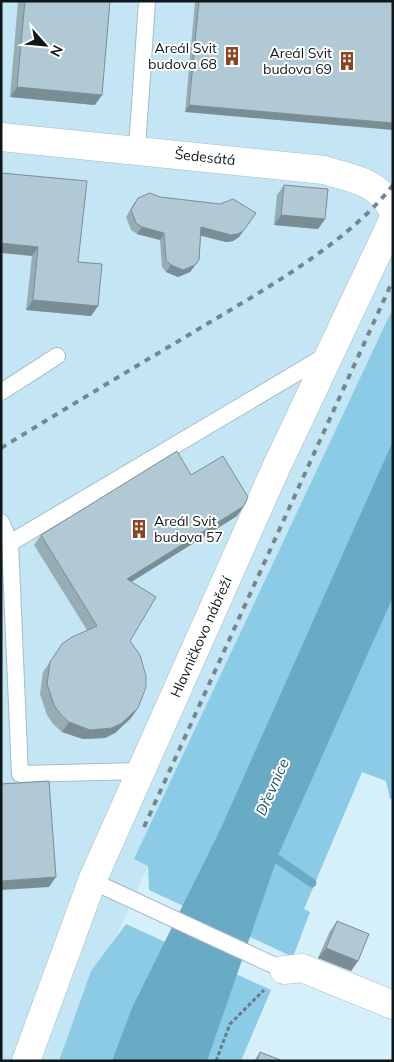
<svg xmlns="http://www.w3.org/2000/svg" width="394" height="1062" viewBox="0 0 394 1062" font-family="Mulish,sans-serif">
  <style>
    .built { fill: #c3e5f4 }
    .green { fill: #8bcbe6 }
    .water { fill: #69abc5 }
    .lines { fill: none; stroke-linecap: round; stroke-linejoin: round }
    .stream { stroke: #69abc5; stroke-width: 9 }
    .service-casing { stroke: #a4bdc7; stroke-width: 18 }
    .minor-casing { stroke: #a4bdc7; stroke-width: 29 }
    .path { stroke: #697a81; stroke-width: 3; stroke-dasharray: 4 2.5; stroke-linecap: butt }
    .service { stroke: #fff; stroke-width: 16 }
    .minor { stroke: #fff; stroke-width: 28 }
    .rail { stroke: #75878e; stroke-width: 4; stroke-dasharray: 6 6; stroke-linecap: butt }
    .wall { fill: #97adb6 }
    .shaded-wall { fill: #7b8d94 }
    .building { fill: #b0c9d4; stroke: #7b8d94 }
    .labels { text-anchor: middle; dominant-baseline: central; stroke-width: 4; stroke-linejoin: round; paint-order: stroke }
    .poi-label { font-size: 14px; fill: #0e181b; stroke: #fff; text-anchor: end }
    .street-label { font-size: 14px; fill: #0e181b; stroke: #fff }
    .water-label { font-size: 15px; font-style: italic; fill: #23586c; stroke: #fff }
  </style>
  <rect width="100%" height="100%" fill="#d6f0fb"/>
  <path class="built" d="M1,1H393V325L60,1061H1Z"/>
  <path class="green" d="M393,308V798L390,799L386,781L362,772L304,909L310,912L293,957L149,890L148,866L134,859Z
    M126,924L271,990L241,1061H59L91,971Z"/>
  <path class="water" d="M393,441V597L279,853L207,1061H112L132,1008L221,828Z"/>
  <g class="lines">
    <path class="stream" d="M267,852L312,883"/>
    <g class="service-casing">
      <path id="service" d="M137,149L147,1
        M1,392L57,356
        M1,522L10,543
        M141,771L20,774L10,543L327,355
        M92,881L284,970"/>
    </g>
    <g class="minor-casing">
      <path id="minor" d="M1,137L324,170C355,180 377,180 393,211
        M284,970L302,968L393,1005
        M26,1061L92,881L275,470L393,220"/>
    </g>
    <path class="path" d="M216,1061L230,1024L264,990"/>
    <use href="#service" class="service"/>
    <use href="#minor" class="minor"/>
    <path class="rail" d="M1,448C68,407 135,367 202,327C265,289 348,243 393,185
      M144,827L393,280"/>
  </g>
  <path class="wall" d="M18,1H110L95,105L10,97Z
    M195,1H393L185,112Z
    M1,173L78,262L98,306L91,316L26,310L32,256Z
    M284,185L325,219L318,229L274,225L277,195Z
    M160,197L256,213L239,237L233,241L226,242L201,236L199,260L190,272L178,277L166,272L162,267L160,240L137,234L131,230L126,217L133,205L138,198Z
    M191,475L244,506L237,516L131,582L130,641L138,708L131,718L115,733L105,738L83,739L62,732L53,724L47,715L40,694L43,672L62,644L87,630L34,545L41,535Z
    M337,921L358,961L351,971L318,958L330,931Z
    M260,1052L283,1061H254Z"/>
  <path class="shaded-wall" d="M17,87L102,95L95,105L10,97Z
    M189,105L393,123V130L185,112Z
    M281,215L325,219L318,229L274,225Z
    M142,227L164,233L160,240L137,234Z
    M201,227L244,230L239,237L233,241L226,242L196,234Z
    M1,243L38,247L32,256L1,253Z
    M199,260L190,272L178,277L166,272L171,265Z
    M33,300L98,306L91,316L26,310Z
    M244,506L237,516L120,589L127,579Z
    M138,708L131,718L115,733L105,738L83,739L62,732L69,722Z
    M56,877L49,887L1,890V881Z
    M326,948L358,961L351,971L318,958Z"/>
  <path class="building" d="M25,1H110L102,95L17,87Z
    M199,1H393V123L189,105Z
    M1,173L87,181L78,262L102,264L98,306L33,300L38,247L1,243Z
    M284,185L328,189L325,219L281,215Z
    M150,193L160,197L220,204L233,199L256,213L244,230L238,234L231,235L201,227L199,260L195,265L183,270L171,265L166,260L164,233L142,227L136,223L131,210L138,198Z
    M177,451L191,475L223,456L248,497L244,506L127,579L156,597L130,641L140,655L146,676V687L138,708L122,723L112,728L90,730L69,722L60,714L54,705L47,684L50,662L62,644L72,637L97,626L41,535Z
    M49,781L56,877L1,881V784Z
    M337,921L369,934L358,961L326,948Z
    M260,1052L283,1061H257Z"/>
  <defs>
    <g id="building-bare" transform="scale(1.5)"><path d="M-4-6H4V6H1V3H-1V6H-4ZM-2.5-4.3h1.7v1.8h-1.7ZM.8-4.3h1.7v1.8H.8ZM-2.5-1h1.7V.8h-1.7ZM.8-1h1.7V.8H.8Z" fill="#8b4420" stroke="#fff" stroke-width="2.5" paint-order="stroke"/></g>
  </defs>
  <g fill-rule="evenodd">
    <use href="#building-bare" x="232" y="56"/>
    <use href="#building-bare" x="347" y="61"/>
    <use href="#building-bare" x="139" y="529"/>
  </g>
  <g class="labels">
    <g class="poi-label">
      <text x="217" y="48">Areál Svit<tspan x="217" dy="16">budova 68</tspan></text>
      <text x="332" y="53">Areál Svit<tspan x="332" dy="16">budova 69</tspan></text>
      <text x="154" y="521" text-anchor="start">Areál Svit<tspan x="154" dy="16">budova 57</tspan></text>
    </g>
    <g class="street-label">
      <text transform="translate(205 157) rotate(6)">Šedesátá</text>
      <text transform="translate(201 637) rotate(-66)">Hlavničkovo nábřeží</text>
    </g>
    <g class="water-label">
      <text transform="translate(272 787) rotate(-66)">Dřevnice</text>
    </g>
  </g>
  <rect width="394" height="1062" fill="none" stroke="#0e181b" stroke-width="5"/>
  <g transform="translate(45 45) rotate(117)" stroke="#ffffff" stroke-width="4" paint-order="stroke">
  <path d="M0-4L9 19L0 12L-9 19Z" fill="#0e181b"/>
  <text y="-8" font-size="14" font-weight="bold" text-anchor="middle" fill="#0e181b">N</text>
  </g>
</svg>
